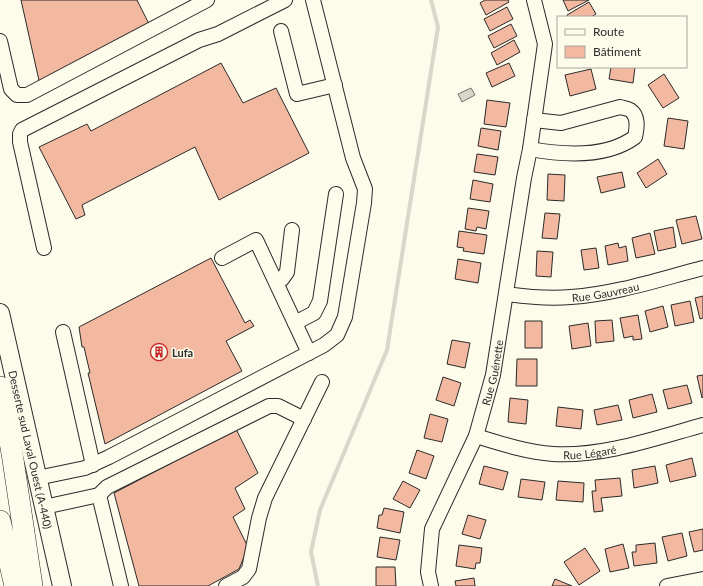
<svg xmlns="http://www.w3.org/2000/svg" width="703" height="586" viewBox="0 0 703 586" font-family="Lato,sans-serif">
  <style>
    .water { fill: #d8d7c9; stroke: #74746e }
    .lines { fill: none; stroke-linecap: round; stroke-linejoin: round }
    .stream { stroke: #d8d7c9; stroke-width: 4 }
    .building { fill: #f2b8a0; stroke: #2b2b2b }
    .minor-casing { stroke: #2b2b2b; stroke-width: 16 }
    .major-casing { stroke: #2b2b2b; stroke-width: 20 }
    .highway-casing { stroke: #2b2b2b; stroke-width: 22 }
    .minor { stroke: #fdfbea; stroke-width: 14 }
    .major { stroke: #fdfbea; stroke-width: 18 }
    .highway { stroke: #fdfbea; stroke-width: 21 }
    .labels { text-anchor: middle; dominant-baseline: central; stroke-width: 3; stroke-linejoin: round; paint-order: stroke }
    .street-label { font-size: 11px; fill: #2b2b2b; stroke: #fdfbea }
    .poi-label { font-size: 11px; font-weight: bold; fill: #2b2b2b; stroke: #fdfbea; text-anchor: start }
  </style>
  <rect width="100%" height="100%" fill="#fdfbea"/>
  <path class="water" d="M471,88L475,95L462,102L458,94Z"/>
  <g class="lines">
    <path class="stream" d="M318,586L311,552L320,510L387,350L438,27L431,0"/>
  </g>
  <path class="building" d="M21,0H137L151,28L40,85Z
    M485,0H508L509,2L486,15L480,3Z
    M563,0H589L568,11Z
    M589,2L596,14L591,17H568L567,15Z
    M507,7L513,19L490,31L484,19Z
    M511,24L517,36L494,48L488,36Z
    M514,40L520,52L497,65L491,53Z
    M221,63L243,103L276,88L309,153L219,200L195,147L82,205L85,215L76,219L39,147L87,124L91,131Z
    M509,63L515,76L492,87L486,73Z
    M611,67H635L633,83L609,79Z
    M591,69L596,89L570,96L565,75Z
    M664,74L679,98L663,108L648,85Z
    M487,100L510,103L506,127L484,124Z
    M668,118L688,121L684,149L664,146Z
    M481,128L501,131L498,150L478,146Z
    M477,154L498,157L495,175L474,172Z
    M658,159L667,174L646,188L637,173Z
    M622,172L625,187L601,193L597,177Z
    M548,174L565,175L564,201L547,200Z
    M473,180L493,184L490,202L470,199Z
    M468,208L489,211L486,229L477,227L476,231L465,229Z
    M545,213L560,214L557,239L542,238Z
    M696,216L702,239L682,244L676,220Z
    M673,227L676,247L658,251L654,231Z
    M459,231L487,235L484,254L463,251L464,248L457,247Z
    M650,233L655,254L636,258L632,238Z
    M618,243L619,248L626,246L628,261L608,265L605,246Z
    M596,248L599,268L584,270L581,250Z
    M537,251L553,252L551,277L536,276Z
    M211,258L245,323L250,320L254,326L226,341L242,371L105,444L88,373H90L84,347H82L79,327Z
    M458,259L481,263L478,283L455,279Z
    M703,296V318L700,319L695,298Z
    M690,301L694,322L675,326L671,305Z
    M663,306L668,327L650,332L645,311Z
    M638,315L642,339L633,340V336L624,338L620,318Z
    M612,320L614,341L596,343L595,321Z
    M525,321H542V348H525Z
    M588,323L591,346L572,349L569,326Z
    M452,340L470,343L465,368L447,364Z
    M517,359H537V386H516Z
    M703,375V397L702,398L697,376Z
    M443,377L461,383L454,406L436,400Z
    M687,385L692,403L668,409L663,390Z
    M652,394L657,412L633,418L629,400Z
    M510,398L528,400L526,424L508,422Z
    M618,405L622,420L597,425L594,410Z
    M558,407L583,410L581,429L556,426Z
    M430,414L448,419L442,442L424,438Z
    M236,429L258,473L235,488L245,509L233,517L248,547L239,569L208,586H139L114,493Z
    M417,450L434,456L426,479L409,473Z
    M692,458L696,476L670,482L666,465Z
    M484,466L508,472L503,490L479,484Z
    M655,466L658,483L634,488L632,470Z
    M620,478L622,496L601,498L603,511L594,512L592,491H596L595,480Z
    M521,479L545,482L542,500L518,497Z
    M403,481L420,490L410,508L393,499Z
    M558,481L584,483L583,502L556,500Z
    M384,508L404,512L400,533L377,528L379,515H382Z
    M468,515L486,520L480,539L462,534Z
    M703,529V550L694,552L689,532Z
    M682,533L687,556L668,561L662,537Z
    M380,537L400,540L396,560L377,557Z
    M655,543L657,563L634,566L632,552H636V545Z
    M623,544L629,568L610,572L605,549Z
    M459,545L482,548L480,563H476L475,569L456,566Z
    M585,548L600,571L579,585L564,562Z
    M376,567H395L396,586H376Z
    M474,578L475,586H456L455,581Z
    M555,579L572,586H552Z"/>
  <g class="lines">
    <g class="minor-casing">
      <g id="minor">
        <path d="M281,31L297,94L335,85"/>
        <path d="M0,41L11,89L17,95H27L207,0"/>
        <path d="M530,149C563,155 607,158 635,137C637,128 639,116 630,110C627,108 623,108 620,107L561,123L534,120"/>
        <path d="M44,248L20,142V134L22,130L199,40L218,34L285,0"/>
        <path d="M222,258L256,240L309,353"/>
        <path d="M276,282L282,279L287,272L292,230"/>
        <path id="s1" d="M506,294C528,297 549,299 571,297C616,294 660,279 703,268"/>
        <path d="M295,323L314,313L320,301L336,194"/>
        <path d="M63,332L93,465"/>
        <path id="s2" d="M476,436C502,444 527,452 553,454C603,457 656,438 703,425"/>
        <path d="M37,478L85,468L109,457L324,345L337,335L345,317L364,203L365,189L353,158L313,0"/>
        <path d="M99,495L107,487L269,406H278L304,419"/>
        <path d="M44,507L99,495L121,586"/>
        <path d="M226,586L243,577L249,569L259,518L265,498L322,382"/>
        <path id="s3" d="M431,586L428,572L432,529L476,436L493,375L524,178L530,149L545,44L534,0"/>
        <path d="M667,586L703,579"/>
      </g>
    </g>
    <g class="major-casing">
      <g id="major">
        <path id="s4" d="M0,313L62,586"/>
      </g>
    </g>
    <g class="highway-casing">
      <path id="highway" d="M0,387L12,453L32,586
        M0,521L15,586"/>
    </g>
    <use href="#minor" class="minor"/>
    <use href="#major" class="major"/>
    <use href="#highway" class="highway"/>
  </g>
  <defs>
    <g id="building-ring" transform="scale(0.9)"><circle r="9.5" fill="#fdfbea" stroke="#c62828" stroke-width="1.5"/><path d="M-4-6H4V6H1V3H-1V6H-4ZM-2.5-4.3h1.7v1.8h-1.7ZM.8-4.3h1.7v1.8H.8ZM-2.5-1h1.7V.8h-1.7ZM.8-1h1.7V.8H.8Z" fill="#c62828"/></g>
  </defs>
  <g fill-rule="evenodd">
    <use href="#building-ring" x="159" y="352"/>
  </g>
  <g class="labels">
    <g class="street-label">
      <text stroke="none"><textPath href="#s1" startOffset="100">Rue Gauvreau</textPath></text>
      <text stroke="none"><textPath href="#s3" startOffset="226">Rue Guénette</textPath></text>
      <text stroke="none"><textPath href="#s4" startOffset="140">Desserte sud Laval Ouest (A-440)</textPath></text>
      <text stroke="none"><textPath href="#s2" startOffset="116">Rue Légaré</textPath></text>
    </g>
    <g class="poi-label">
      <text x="172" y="352">Lufa</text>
    </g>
  </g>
  <rect x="557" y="16" width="130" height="52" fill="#fdfbea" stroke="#a9a89e"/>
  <rect x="565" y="29" width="20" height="6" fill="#fdfbea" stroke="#a9a89e"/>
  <text x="593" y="36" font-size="12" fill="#2b2b2b">Route</text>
  <rect x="565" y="46" width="20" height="12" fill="#f2b8a0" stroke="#a9a89e"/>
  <text x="593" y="56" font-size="12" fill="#2b2b2b">Bâtiment</text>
</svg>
